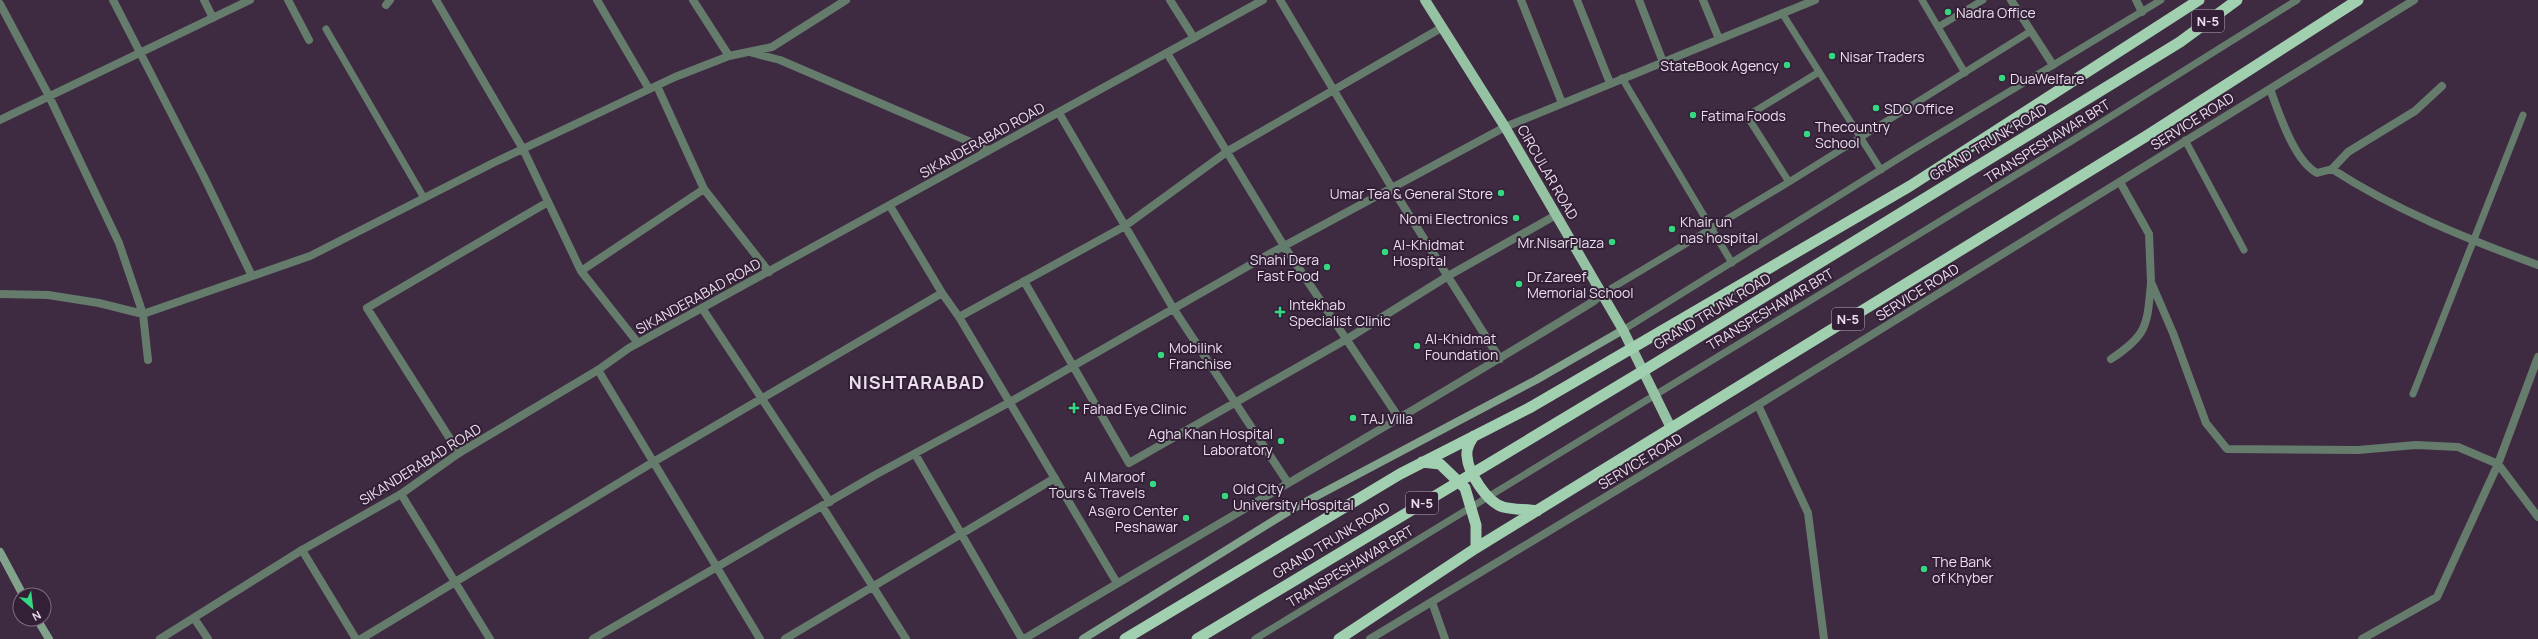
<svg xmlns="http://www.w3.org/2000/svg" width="2538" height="639" viewBox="0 0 2538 639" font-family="Manrope,sans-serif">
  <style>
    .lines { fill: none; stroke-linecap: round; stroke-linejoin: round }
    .service { stroke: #657b6c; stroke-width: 7 }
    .minor { stroke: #657b6c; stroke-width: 8 }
    .tertiary { stroke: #657b6c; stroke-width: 8 }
    .secondary { stroke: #81a38b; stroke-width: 8 }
    .primary { stroke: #96c2a4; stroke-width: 10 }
    .trunk { stroke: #a0d0af; stroke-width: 11 }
    .poi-dot { fill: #35d881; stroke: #332036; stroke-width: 1.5 }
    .labels { text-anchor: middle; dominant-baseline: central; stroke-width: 4; stroke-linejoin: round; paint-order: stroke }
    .shield { fill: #332036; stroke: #b3a4b5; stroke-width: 1 }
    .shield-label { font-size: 13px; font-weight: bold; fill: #eaddec }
    .poi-label { font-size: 14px; fill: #eaddec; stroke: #332036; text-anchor: start }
    .street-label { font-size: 14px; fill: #eaddec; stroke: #332036 }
    .district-label { font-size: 18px; font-weight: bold; letter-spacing: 1px; fill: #eaddec; stroke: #332036 }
  </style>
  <rect width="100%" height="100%" fill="#3e2a41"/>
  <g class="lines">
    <path class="service" d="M1922,0L1965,73
      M1782,13L1881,170
      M1938,27L1983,0
      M326,29L424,198
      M1622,78L1732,263
      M2185,140L2244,250
      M1789,182L1747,116L1819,72
      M1602,294L1789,182L2031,31
      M1623,330L1909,152L2161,0
      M2413,394L2523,115
      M1255,639L2070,142L2297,0"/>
    <path class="minor" d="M113,0L203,175L252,276
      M204,0L213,18
      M288,0L309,40
      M436,0L523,149L581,271L638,343
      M597,0L649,89
      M693,0L729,56
      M1170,0L1194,38
      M1280,0L1392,188L1500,359
      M1521,0L1562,103
      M1577,0L1610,83
      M1639,0L1663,62
      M1703,0L1719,39
      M2011,0L2053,65
      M2136,0L2142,12
      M0,4L49,96L119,243L143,314L148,360
      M386,5L390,0
      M753,53L780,60L989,150
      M1167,53L1284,246L1399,418
      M657,86L704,189L769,272
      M2270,89C2279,113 2294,161 2317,173L2332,169L2348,152L2415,111L2442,86
      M1059,113L1173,308L1288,483
      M0,120L250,0
      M2332,169C2395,210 2467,239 2538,265
      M2120,182L2149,234L2151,282L2173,333L2206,423L2227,449L2358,450L2416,445L2458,447L2498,464L2538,517
      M890,206L942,293L959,317L1117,583
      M581,271L704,189
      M1024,281L1129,463L1347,339L1448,276L1556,215
      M0,294L48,295L99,303L143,314L310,256L493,163L675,77L729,56L772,47L846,0
      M702,308L830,502
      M959,317L1125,226L1228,151L1441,28
      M2111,359C2148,335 2147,325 2151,283
      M598,370L760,639
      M1758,405L1808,513L1824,639
      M459,453L367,308L548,202
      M915,454L1022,639
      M401,494L490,639
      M822,506L906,639
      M302,550L356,639
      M1432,602L1445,639
      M194,618L208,639
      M361,639L655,461L942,293
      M593,639L875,475L1010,402L1271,253L1505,127L1815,0
      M785,639L1055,478
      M1024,639C1214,525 1406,417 1594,301L1602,294
      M2362,639L2437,597L2498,464L2538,357"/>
    <path class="tertiary" d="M160,639L302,550L401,494L459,453L598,370L629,348L1263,0
      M1370,639L1758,405L2414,0"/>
    <path class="secondary" d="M0,552L23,595
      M37,619L49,639
      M1083,639L1294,508L1536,380L1623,330"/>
    <path class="primary" d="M1425,0L1505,127L1623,330L1671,428"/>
    <path class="trunk" d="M1474,436C1470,442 1466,448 1467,456C1468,473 1487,502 1503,507C1514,510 1526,509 1537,511
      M1422,462L1440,464L1465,488L1476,525V548
      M1125,639L1400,474L1531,407L1910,186L2199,0
      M1197,639L1648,368L2180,42L2237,0
      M1339,639L1476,548L2148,135L2358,0"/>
  </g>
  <g class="poi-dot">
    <circle cx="1948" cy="12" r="4"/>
    <circle cx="1832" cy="56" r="4"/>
    <circle cx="1787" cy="65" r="4"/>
    <circle cx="2002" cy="78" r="4"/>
    <circle cx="1876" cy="108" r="4"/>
    <circle cx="1693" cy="115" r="4"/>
    <circle cx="1807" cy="134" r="4"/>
    <circle cx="1501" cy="193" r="4"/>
    <circle cx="1516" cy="218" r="4"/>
    <circle cx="1672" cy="229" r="4"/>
    <circle cx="1612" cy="242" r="4"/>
    <circle cx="1385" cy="252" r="4"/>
    <circle cx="1327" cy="267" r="4"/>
    <circle cx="1519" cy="284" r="4"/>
    <path d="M1278 306h4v4h4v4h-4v4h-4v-4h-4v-4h4z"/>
    <circle cx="1417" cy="346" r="4"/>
    <circle cx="1161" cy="355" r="4"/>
    <path d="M1072 402h4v4h4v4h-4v4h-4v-4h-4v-4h4z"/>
    <circle cx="1353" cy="418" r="4"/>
    <circle cx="1281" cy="441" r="4"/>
    <circle cx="1153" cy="484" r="4"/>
    <circle cx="1225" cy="496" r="4"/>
    <circle cx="1186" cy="518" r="4"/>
    <circle cx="1924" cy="569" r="4"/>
  </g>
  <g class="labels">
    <g class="shield">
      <rect x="2192" y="10" width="32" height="22" rx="3"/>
      <rect x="1832" y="308" width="32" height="22" rx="3"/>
      <rect x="1406" y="492" width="32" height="22" rx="3"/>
    </g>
    <g class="shield-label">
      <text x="2208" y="21">N-5</text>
      <text x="1848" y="319">N-5</text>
      <text x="1422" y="503">N-5</text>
    </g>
    <g class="poi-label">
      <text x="1956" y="12">Nadra Office</text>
      <text x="1840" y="56">Nisar Traders</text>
      <text x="1779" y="65" text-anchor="end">StateBook Agency</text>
      <text x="2010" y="78">DuaWelfare</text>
      <text x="1884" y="108">SDO Office</text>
      <text x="1701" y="115">Fatima Foods</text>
      <text x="1815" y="126">Thecountry<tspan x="1815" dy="16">School</tspan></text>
      <text x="1493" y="193" text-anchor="end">Umar Tea &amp; General Store</text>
      <text x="1508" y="218" text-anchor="end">Nomi Electronics</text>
      <text x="1680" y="221">Khair un<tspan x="1680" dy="16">nas hospital</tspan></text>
      <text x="1604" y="242" text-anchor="end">Mr.NisarPlaza</text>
      <text x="1393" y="244">Al-Khidmat<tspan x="1393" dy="16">Hospital</tspan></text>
      <text x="1319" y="259" text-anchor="end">Shahi Dera<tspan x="1319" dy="16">Fast Food</tspan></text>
      <text x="1527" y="276">Dr.Zareef<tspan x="1527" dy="16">Memorial School</tspan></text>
      <text x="1289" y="304">Intekhab<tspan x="1289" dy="16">Specialist Clinic</tspan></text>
      <text x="1425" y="338">Al-Khidmat<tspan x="1425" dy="16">Foundation</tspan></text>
      <text x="1169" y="347">Mobilink<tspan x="1169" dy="16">Franchise</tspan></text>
      <text x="1083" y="408">Fahad Eye Clinic</text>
      <text x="1361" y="418">TAJ Villa</text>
      <text x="1273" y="433" text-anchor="end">Agha Khan Hospital<tspan x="1273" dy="16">Laboratory</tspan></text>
      <text x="1145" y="476" text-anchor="end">Al Maroof<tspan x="1145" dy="16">Tours &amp; Travels</tspan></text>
      <text x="1233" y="488">Old City<tspan x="1233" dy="16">University Hospital</tspan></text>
      <text x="1178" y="510" text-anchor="end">As@ro Center<tspan x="1178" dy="16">Peshawar</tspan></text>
      <text x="1932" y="561">The Bank<tspan x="1932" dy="16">of Khyber</tspan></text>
    </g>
    <g class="street-label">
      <text transform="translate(2192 121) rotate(-32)">SERVICE ROAD</text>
      <text transform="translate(982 140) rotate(-29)">SIKANDERABAD ROAD</text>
      <text transform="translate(2047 141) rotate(-32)">TRANSPESHAWAR BRT</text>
      <text transform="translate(1988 142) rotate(-31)">GRAND TRUNK ROAD</text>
      <text transform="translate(1548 172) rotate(60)">CIRCULAR ROAD</text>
      <text transform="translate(1917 292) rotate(-32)">SERVICE ROAD</text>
      <text transform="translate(698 296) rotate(-29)">SIKANDERABAD ROAD</text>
      <text transform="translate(1770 309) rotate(-31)">TRANSPESHAWAR BRT</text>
      <text transform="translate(1712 311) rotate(-31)">GRAND TRUNK ROAD</text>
      <text transform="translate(1640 461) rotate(-31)">SERVICE ROAD</text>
      <text transform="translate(420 464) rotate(-32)">SIKANDERABAD ROAD</text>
      <text transform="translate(1331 540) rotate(-31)">GRAND TRUNK ROAD</text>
      <text transform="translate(1350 566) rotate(-31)">TRANSPESHAWAR BRT</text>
    </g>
    <g class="district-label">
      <text x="917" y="382">NISHTARABAD</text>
    </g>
  </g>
  <g transform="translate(32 607) rotate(152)"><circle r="19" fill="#332036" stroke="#7c6c7f"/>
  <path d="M0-3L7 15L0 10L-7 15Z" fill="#35d881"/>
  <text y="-6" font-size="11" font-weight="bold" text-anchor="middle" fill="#eaddec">N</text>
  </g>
</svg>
